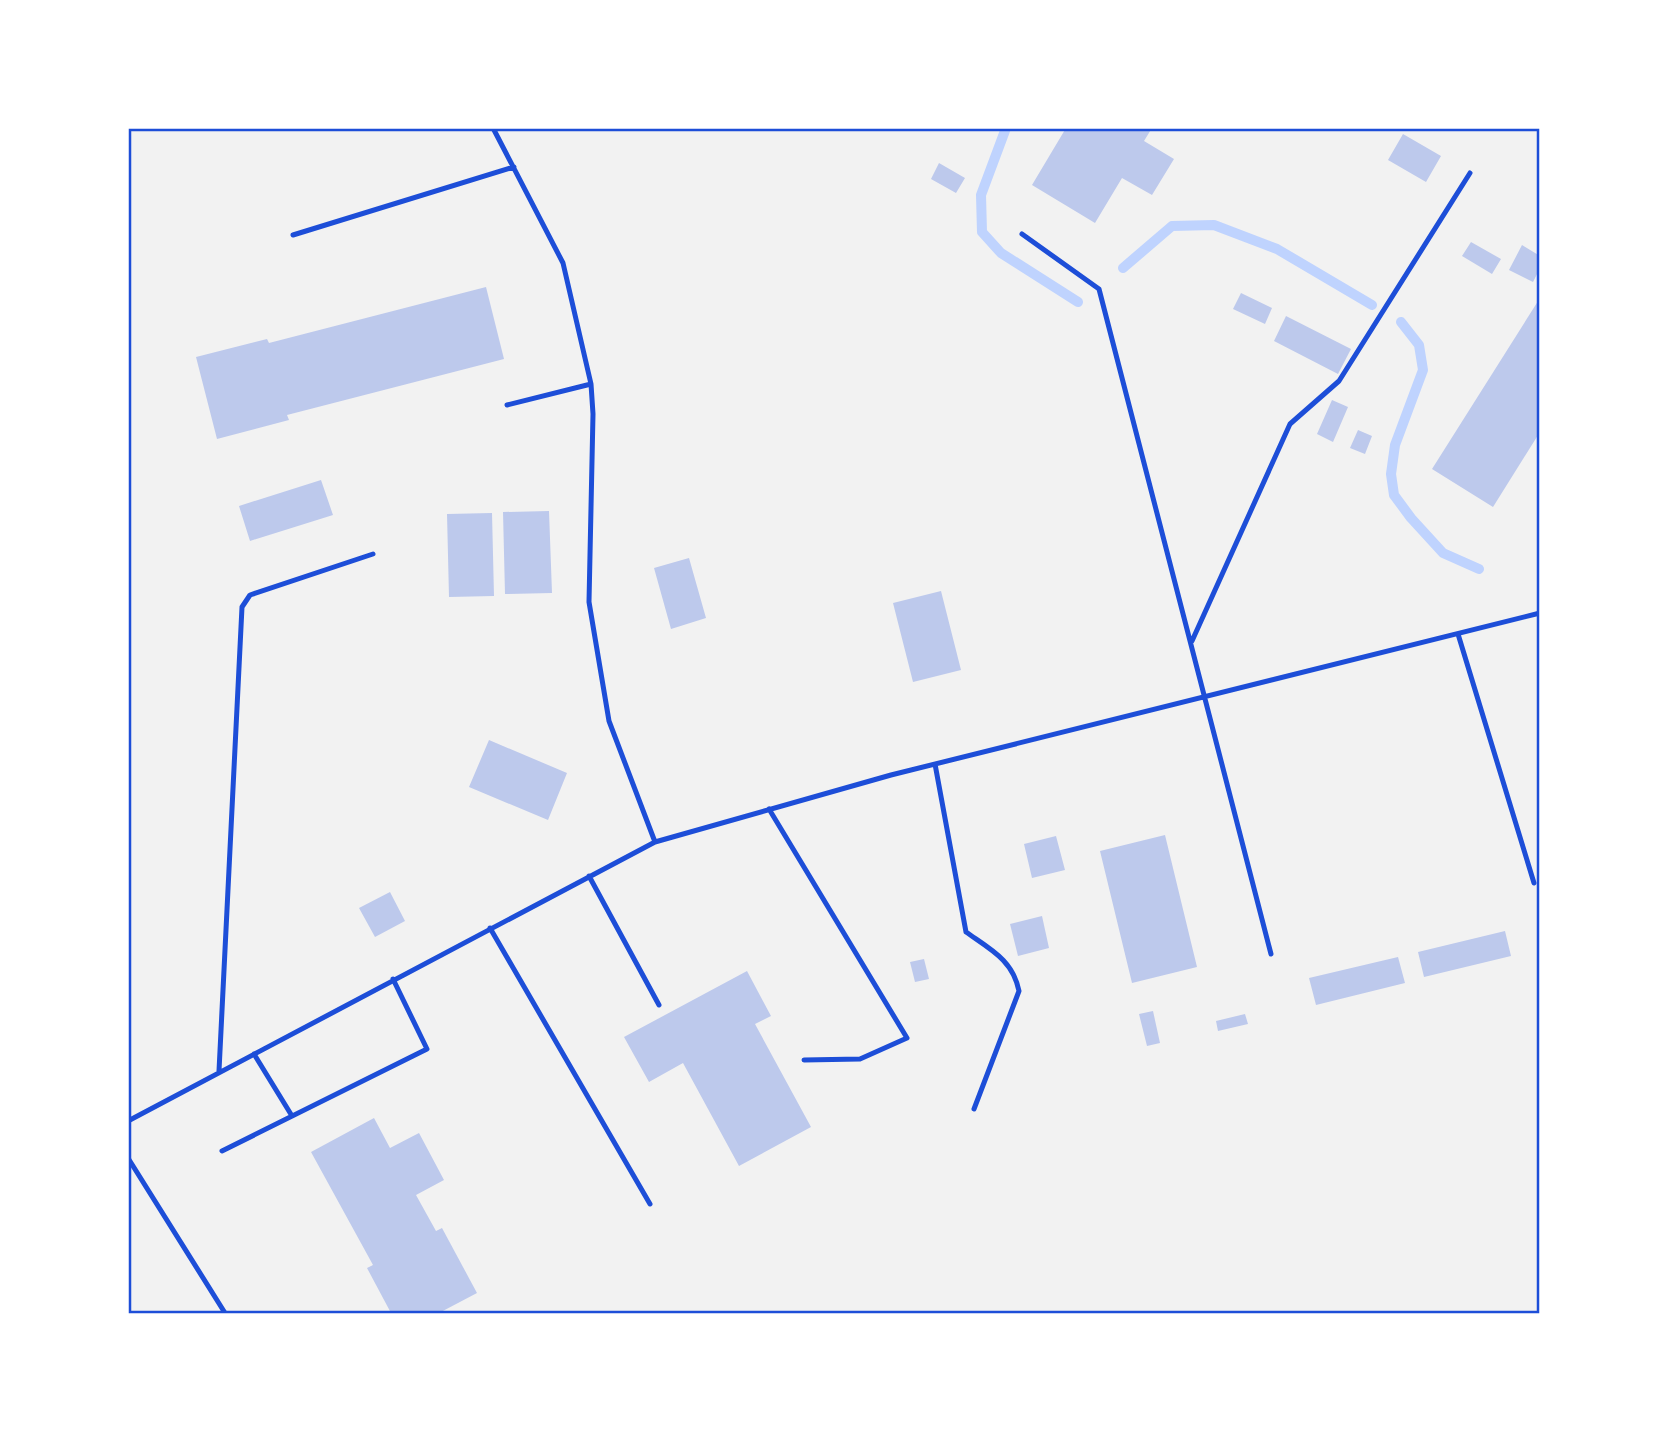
<svg xmlns="http://www.w3.org/2000/svg" width="1668" height="1441" viewBox="0 0 1668 1441" font-family="Raleway,sans-serif">
  <style>
    .lines { fill: none; stroke-linecap: round; stroke-linejoin: round }
    .stream { stroke: #bfd3fe; stroke-width: 10 }
    .building { fill: #bdc9ec }
    .service { stroke: #1d4ed8; stroke-width: 5 }
    .neatline { fill: none; stroke: #1d4ed8; stroke-width: 2.5 }
  </style>
  <rect width="100%" height="100%" fill="#f2f2f2"/>
  <g class="lines">
    <path class="stream" d="M1006,128L981,195L982,232L1001,253L1078,302
      M1123,268L1172,226L1214,225L1277,249L1372,305
      M1401,322L1419,345L1423,370L1395,445L1391,474L1394,495L1411,518L1443,553L1479,569"/>
  </g>
  <path class="building" d="M1066,128H1152L1144,141L1174,159L1152,195L1122,178L1095,223L1032,185Z
    M1403,134L1441,156L1426,182L1388,160Z
    M939,163L965,178L956,193L931,179Z
    M1471,242L1501,259L1492,274L1462,256Z
    M1522,245L1540,256V268L1533,282L1509,270Z
    M486,287L504,359L287,415L289,420L217,439L196,357L267,339L269,343Z
    M1241,293L1272,308L1265,324L1233,309Z
    M1540,298V432L1493,507L1432,469Z
    M1286,316L1351,349L1338,374L1274,341Z
    M1332,400L1348,407L1333,442L1317,434Z
    M1358,430L1372,436L1365,454L1350,448Z
    M321,480L333,515L250,541L239,506Z
    M549,511L552,593L505,594L503,512Z
    M492,513L494,596L449,597L447,514Z
    M689,558L706,618L671,629L654,568Z
    M941,591L961,670L913,682L893,603Z
    M489,740L567,773L548,820L469,787Z
    M1165,835L1197,967L1132,983L1100,851Z
    M1056,836L1065,870L1032,878L1024,844Z
    M390,892L405,921L375,937L359,908Z
    M1042,916L1049,948L1018,956L1010,924Z
    M1505,931L1511,956L1424,977L1418,952Z
    M1398,957L1405,983L1316,1005L1309,978Z
    M924,959L929,979L915,982L910,962Z
    M747,971L771,1016L755,1024L811,1127L739,1166L683,1063L649,1082L624,1037Z
    M1153,1011L1160,1043L1147,1046L1139,1014Z
    M1245,1014L1248,1024L1218,1031L1216,1021Z
    M374,1118L390,1148L419,1133L444,1180L416,1195L436,1231L442,1228L477,1293L439,1313H391L367,1268L373,1265L311,1152Z"/>
  <g class="lines">
    <path class="service" d="M493,128L563,263L591,384L593,414L589,602L609,721L655,842
      M1022,234L1099,289L1271,954
      M293,235L514,167
      M507,405L591,384
      M1458,634L1534,883
      M1192,641L1290,424L1339,381L1470,173
      M935,764L966,932C990,949 1013,960 1019,991L974,1109
      M769,809L907,1038L860,1059L804,1060
      M589,876L659,1005
      M490,928L650,1204
      M254,1054L292,1116
      M219,1071L242,607L250,595L373,554
      M128,1121L655,842L891,775L1540,613
      M222,1151L427,1049L393,979
      M128,1158L225,1313"/>
  </g>
  <rect width="1668" height="1441" fill="none" stroke="#ffffff" stroke-width="259"/>
  <rect x="130" y="130" width="1408" height="1182" class="neatline"/>
</svg>
